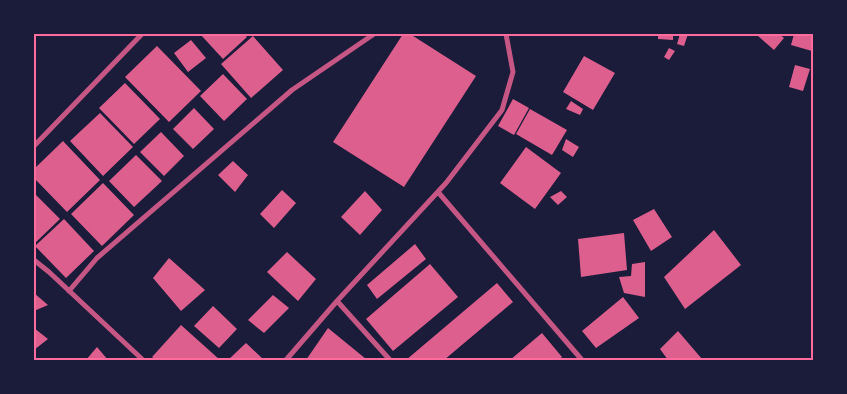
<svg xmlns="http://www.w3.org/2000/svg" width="847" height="394" viewBox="0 0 847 394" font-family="'Space Grotesk',sans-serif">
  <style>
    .building { fill: #dd5f8e }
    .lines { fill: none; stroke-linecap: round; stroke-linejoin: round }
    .minor { stroke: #c65784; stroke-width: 5 }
    .neatline { fill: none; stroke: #ff6b9d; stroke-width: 2 }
  </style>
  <rect width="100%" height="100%" fill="#1b1b3a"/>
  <path class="building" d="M200,34H244L247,37L223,59Z
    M403,34H410L476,76L404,187L333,142Z
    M658,34H673V40L658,39Z
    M680,34H688L684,46L677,44Z
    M760,34H779L784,38L774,50L758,36Z
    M794,34H813V46L812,51L791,45Z
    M253,36L283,70L251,98L221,64Z
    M191,40L206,58L188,72L174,53Z
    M157,46L201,91L169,122L125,77Z
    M669,48L675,51L669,60L664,57Z
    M584,56L615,73L593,110L563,92Z
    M795,65L810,69L803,91L789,87Z
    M223,74L247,99L224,121L200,96Z
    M125,83L160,119L134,144L99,108Z
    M513,99L529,108L514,135L498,126Z
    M571,101L583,109L580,115L566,109Z
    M194,108L214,129L193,149L173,129Z
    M530,109L567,130L552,155L516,134Z
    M100,113L133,147L103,176L70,141Z
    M161,132L184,156L164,176L140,152Z
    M566,139L579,147L573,157L562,150Z
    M63,141L100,180L67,212L34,178V169Z
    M526,147L561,173L535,209L500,183Z
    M136,155L162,181L134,207L109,181Z
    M233,161L248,175L235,192L218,175Z
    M103,183L134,215L102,246L71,214Z
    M282,190L296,203L274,228L260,214Z
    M365,191L382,210L360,235L341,217Z
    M561,191L567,197L558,205L550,197Z
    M34,193L60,219L34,244Z
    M654,209L672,237L651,251L633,220Z
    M64,219L94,251L66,278L35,246Z
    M714,230L741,265L685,309L664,277Z
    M624,233L627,270L581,277L578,239Z
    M415,244L426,259L377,299L367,285Z
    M287,252L316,279L298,301L267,272Z
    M169,258L205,290L181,311L153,278Z
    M645,262V297L624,293L619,277L631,276L632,264Z
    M430,264L458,297L393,351L366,319Z
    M497,283L513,302L444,360H406Z
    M34,293L48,305L34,311Z
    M273,295L289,308L264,333L248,320Z
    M623,297L639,318L596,348L582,331Z
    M213,306L237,329L219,348L194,326Z
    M181,325L220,360H156L152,357Z
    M34,328L48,339L34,350Z
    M328,328L366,359L364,360H306Z
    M678,331L702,359L701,360H668L660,349Z
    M542,333L562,357L559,360H510Z
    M246,343L264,360H228Z
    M97,347L108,360H86Z"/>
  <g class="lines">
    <path class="minor" d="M34,146L142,34
      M438,192L582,360
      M34,260L49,272L143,360
      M69,291L97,258L292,90L374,34
      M337,301L390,360
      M286,360L337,301L446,183L502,110L513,72L506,34"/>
  </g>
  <rect width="847" height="394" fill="none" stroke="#1b1b3a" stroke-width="70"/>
  <rect x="35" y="35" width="777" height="324" class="neatline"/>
</svg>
